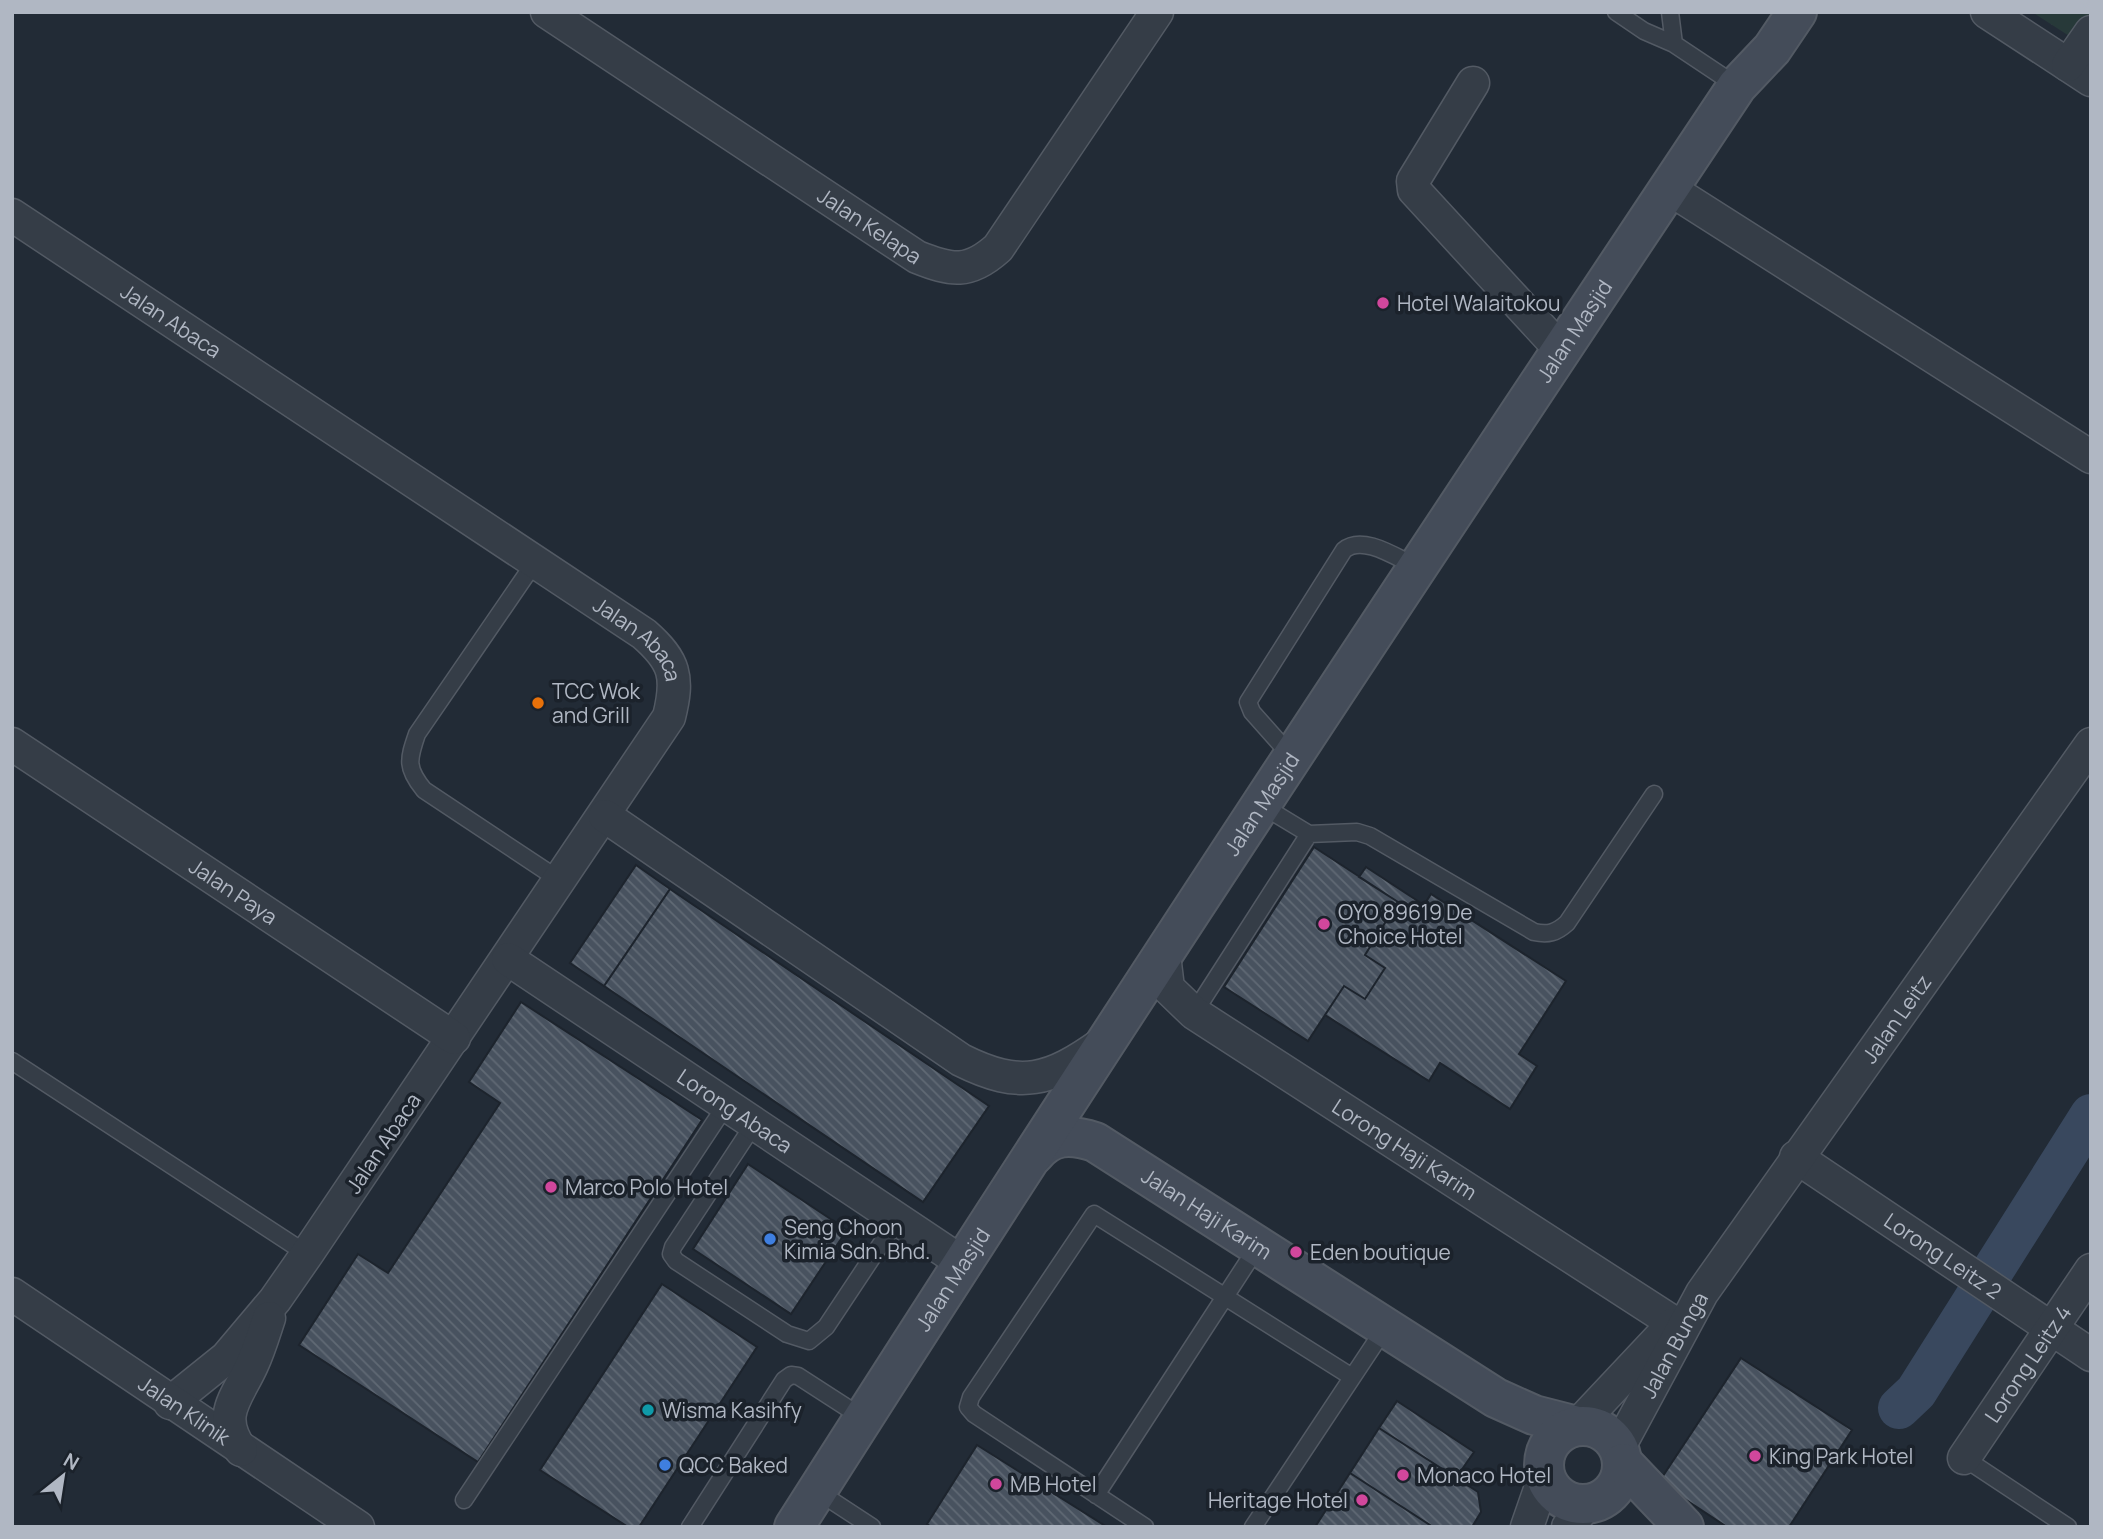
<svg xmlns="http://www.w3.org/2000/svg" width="2103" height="1539" viewBox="0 0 2103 1539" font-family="Manrope,sans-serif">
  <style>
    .grass { fill: url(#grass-tufts) }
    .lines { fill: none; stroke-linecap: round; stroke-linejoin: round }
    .canal { stroke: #39485e; stroke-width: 42 }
    .building { fill: url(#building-back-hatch); stroke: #1d242d; stroke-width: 2 }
    .lane-casing { stroke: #535a64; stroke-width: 19 }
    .street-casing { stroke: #535a64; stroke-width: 35 }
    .secondary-casing { stroke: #535a64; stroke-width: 42 }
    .lane { stroke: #353d47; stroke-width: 16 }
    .street { stroke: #353d47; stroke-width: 32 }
    .secondary { stroke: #444c59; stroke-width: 38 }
    .hotel-dot { fill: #d1479c; stroke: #1b222b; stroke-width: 2.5 }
    .food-dot { fill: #e8710a; stroke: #1b222b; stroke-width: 2.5 }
    .shop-dot { fill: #3f7fe0; stroke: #1b222b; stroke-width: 2.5 }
    .culture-dot { fill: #0f9aa8; stroke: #1b222b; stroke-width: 2.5 }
    .labels { text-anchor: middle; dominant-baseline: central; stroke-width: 7; stroke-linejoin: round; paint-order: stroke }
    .street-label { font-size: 21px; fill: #b0b7c3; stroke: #1b222b }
    .poi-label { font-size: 21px; fill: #b0b7c3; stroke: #1b222b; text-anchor: start }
  </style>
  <defs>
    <pattern id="grass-tufts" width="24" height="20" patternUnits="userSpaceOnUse" patternTransform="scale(1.75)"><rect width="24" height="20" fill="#273939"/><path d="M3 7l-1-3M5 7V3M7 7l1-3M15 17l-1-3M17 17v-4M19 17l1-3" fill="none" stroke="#445354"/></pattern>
    <pattern id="building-back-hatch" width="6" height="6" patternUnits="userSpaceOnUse" patternTransform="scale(1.75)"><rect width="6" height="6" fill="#48525f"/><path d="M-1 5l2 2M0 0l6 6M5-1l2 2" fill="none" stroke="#606974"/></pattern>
  </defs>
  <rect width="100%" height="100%" fill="#222b36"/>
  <path class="grass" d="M2032,12H2091V50Z"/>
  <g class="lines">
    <path class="canal" d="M1899,1408L1916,1392L2091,1115"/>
  </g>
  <path class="building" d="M1314,847L1398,902L1365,955L1385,968L1365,999L1344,986L1308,1041L1224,987Z
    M636,865L670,889L604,986L570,963Z
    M1366,867L1424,905L1431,894L1566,981L1519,1054L1537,1066L1510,1109L1440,1063L1429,1081L1325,1015L1344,986L1365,999L1385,968L1365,955L1398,902L1359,877Z
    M670,889L989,1106L923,1202L604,986Z
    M521,1002L702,1120L478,1462L299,1345L358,1254L388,1273L500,1103L469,1082Z
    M748,1164L847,1230L791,1314L693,1249Z
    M662,1284L757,1347L639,1527H628L540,1470Z
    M1741,1358L1852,1430L1789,1527H1727L1659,1482Z
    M1397,1401L1474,1452L1456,1478L1379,1428Z
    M1379,1428L1478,1492L1481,1512L1472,1527H1433L1350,1473Z
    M977,1445L1107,1527H931L927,1524Z
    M1350,1473L1433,1527H1315Z"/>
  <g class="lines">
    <g class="lane-casing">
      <path id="lane" d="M1616,12L1644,31L1674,44L1737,86
        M1670,12L1674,44
        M535,562L417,734C408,760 406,768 424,790L561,881
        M1292,757L1252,712L1248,702L1344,550C1363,534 1397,558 1417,567
        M1263,806L1309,834L1357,832L1370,836L1534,932C1548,935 1556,933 1567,923L1654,794
        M1194,1013L1309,834
        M12,1061L307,1254
        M754,1124L673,1247L671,1254L676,1261L787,1334L809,1341L826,1327L897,1220
        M1964,1458L2068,1527
        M817,1491L872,1527
        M1096,1495L1258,1246
        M464,1500L726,1105
        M690,1527L784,1380L791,1375L798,1376L863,1418
        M1145,1527L974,1414L968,1407L971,1397L1094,1214L1352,1377
        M1253,1527L1385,1328"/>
    </g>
    <g class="street-casing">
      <g id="street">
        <path id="s1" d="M547,12L917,257C952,271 969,274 998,248L1157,12"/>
        <path d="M1987,12L2091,80"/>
        <path d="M2068,65L2091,32"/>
        <path d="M1473,83L1413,181L1414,190L1561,350"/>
        <path d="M1668,188L2091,457"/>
        <path id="s2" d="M12,215L644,634C675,661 679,677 669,717L307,1254L275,1300L226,1358L170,1403"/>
        <path id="s3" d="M12,744L454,1038"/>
        <path d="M605,816L961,1060C1021,1090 1050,1081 1103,1043"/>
        <path id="s4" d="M1164,955L1168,988L1194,1013L1674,1323"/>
        <path id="s5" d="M508,959L963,1263"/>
        <path id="s6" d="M1796,1157L2091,1355"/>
        <path id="s7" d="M12,1294L358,1527"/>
        <path d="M1577,1426L1672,1325"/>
        <path id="s8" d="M1619,1447L1702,1293L2091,744"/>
        <path d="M241,1450C216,1415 237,1398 252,1365C259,1350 264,1333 269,1318"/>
        <path id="s9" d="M1964,1458L2091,1270"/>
        <path d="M1527,1527L1545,1475"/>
        <path d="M1568,1527L1586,1505"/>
      </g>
    </g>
    <g class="secondary-casing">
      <g id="secondary">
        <path id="s10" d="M1034,1155C1051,1134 1070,1134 1095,1142L1496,1398L1534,1415L1577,1426"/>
        <circle cx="1583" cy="1465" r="39"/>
        <path d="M1623,1463L1684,1527"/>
        <path id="s11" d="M794,1527C1102,1042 1419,563 1737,86L1772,49L1797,12"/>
      </g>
    </g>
    <use href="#lane" class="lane"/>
    <use href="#street" class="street"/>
    <use href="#secondary" class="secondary"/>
  </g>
  <g class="hotel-dot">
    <circle cx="1383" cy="303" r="7"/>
    <circle cx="1324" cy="924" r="7"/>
    <circle cx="551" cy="1187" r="7"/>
    <circle cx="1296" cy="1252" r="7"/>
    <circle cx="1755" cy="1456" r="7"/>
    <circle cx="1403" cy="1475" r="7"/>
    <circle cx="996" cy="1484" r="7"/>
    <circle cx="1362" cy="1500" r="7"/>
  </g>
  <circle class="food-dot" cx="538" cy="703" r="7"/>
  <g class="shop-dot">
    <circle cx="770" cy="1239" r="7"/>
    <circle cx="665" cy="1465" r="7"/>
  </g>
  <circle class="culture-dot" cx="648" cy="1410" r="7"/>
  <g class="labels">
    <g class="street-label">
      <text stroke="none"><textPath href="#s1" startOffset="387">Jalan Kelapa</textPath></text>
      <text stroke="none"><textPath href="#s2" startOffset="191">Jalan Abaca</textPath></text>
      <text stroke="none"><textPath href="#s11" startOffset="1428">Jalan Masjid</textPath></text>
      <text stroke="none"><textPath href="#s2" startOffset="758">Jalan Abaca</textPath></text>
      <text stroke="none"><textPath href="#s11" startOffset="861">Jalan Masjid</textPath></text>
      <text stroke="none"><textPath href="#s3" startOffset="266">Jalan Paya</textPath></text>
      <text stroke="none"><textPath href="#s8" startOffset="511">Jalan Leitz</textPath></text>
      <text stroke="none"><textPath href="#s5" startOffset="273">Lorong Abaca</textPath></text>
      <text transform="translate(383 1143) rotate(-56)">Jalan Abaca</text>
      <text stroke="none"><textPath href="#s4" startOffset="320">Lorong Haji Karim</textPath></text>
      <text stroke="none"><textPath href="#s10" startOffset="200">Jalan Haji Karim</textPath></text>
      <text stroke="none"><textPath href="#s6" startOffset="177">Lorong Leitz 2</textPath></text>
      <text stroke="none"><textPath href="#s11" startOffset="294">Jalan Masjid</textPath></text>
      <text stroke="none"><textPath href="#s8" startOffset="116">Jalan Bunga</textPath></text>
      <text stroke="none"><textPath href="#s9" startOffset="114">Lorong Leitz 4</textPath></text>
      <text stroke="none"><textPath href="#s7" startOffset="208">Jalan Klinik</textPath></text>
    </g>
    <g class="poi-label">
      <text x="1397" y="303">Hotel Walaitokou</text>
      <text x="552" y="691">TCC Wok<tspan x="552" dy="24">and Grill</tspan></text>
      <text x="1338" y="912">OYO 89619 De<tspan x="1338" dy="24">Choice Hotel</tspan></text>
      <text x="565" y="1187">Marco Polo Hotel</text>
      <text x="784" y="1227">Seng Choon<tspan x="784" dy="24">Kimia Sdn. Bhd.</tspan></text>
      <text x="1310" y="1252">Eden boutique</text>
      <text x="662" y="1410">Wisma Kasihfy</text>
      <text x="1769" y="1456">King Park Hotel</text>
      <text x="679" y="1465">QCC Baked</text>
      <text x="1417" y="1475">Monaco Hotel</text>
      <text x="1010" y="1484">MB Hotel</text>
      <text x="1348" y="1500" text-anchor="end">Heritage Hotel</text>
    </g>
  </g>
  <rect width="2103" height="1539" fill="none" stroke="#b0b7c3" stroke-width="28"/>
  <g transform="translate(63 1476) rotate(30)" stroke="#1b222b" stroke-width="5" paint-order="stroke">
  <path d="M0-5L12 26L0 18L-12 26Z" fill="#b0b7c3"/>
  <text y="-10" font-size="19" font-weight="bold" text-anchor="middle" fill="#b0b7c3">N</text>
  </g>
</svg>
